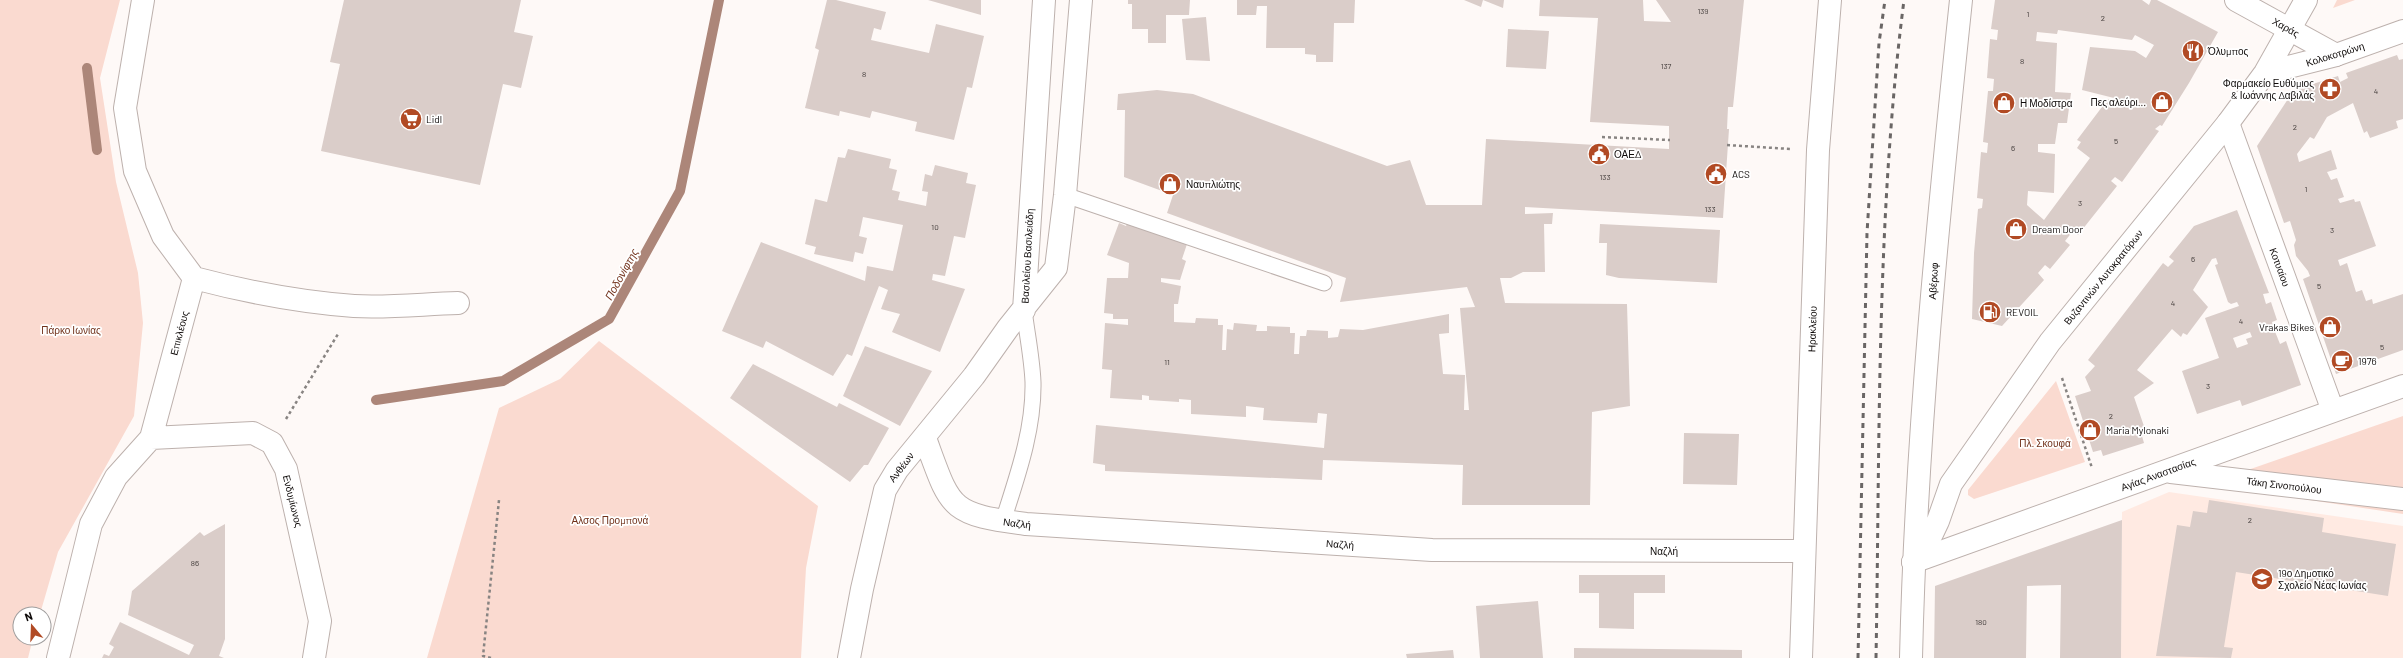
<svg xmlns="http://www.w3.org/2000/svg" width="2403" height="658" viewBox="0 0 2403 658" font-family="Barlow,sans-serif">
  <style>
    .built { fill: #ffeae2 }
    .green { fill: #fadad0 }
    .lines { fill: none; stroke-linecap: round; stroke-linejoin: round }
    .stream { stroke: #ac8679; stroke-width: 10 }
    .building { fill: #dacdc9; fill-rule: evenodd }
    .lane-casing { stroke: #bdb1ad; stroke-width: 17 }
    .street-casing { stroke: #bdb1ad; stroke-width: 24 }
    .secondary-casing { stroke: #bdb1ad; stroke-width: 24 }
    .path { stroke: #888482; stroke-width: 2.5; stroke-dasharray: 3 3; stroke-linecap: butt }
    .lane { stroke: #fff; stroke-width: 15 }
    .street { stroke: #fff; stroke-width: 22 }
    .secondary { stroke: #fff; stroke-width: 22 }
    .rail { stroke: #6a6665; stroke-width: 3; stroke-dasharray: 5 5; stroke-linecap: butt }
    .labels { text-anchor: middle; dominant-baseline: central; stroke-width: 3.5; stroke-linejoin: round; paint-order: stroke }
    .number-label { font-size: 8px; fill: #413b39 }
    .street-label { font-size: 10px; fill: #0e0a09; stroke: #fff }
    .poi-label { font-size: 10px; fill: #0e0a09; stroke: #fff; text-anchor: start }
    .park-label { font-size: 10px; fill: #70311a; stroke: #fff }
    .water-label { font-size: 11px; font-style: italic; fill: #75351f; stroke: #fff }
  </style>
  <rect width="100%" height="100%" fill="#fef9f7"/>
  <path class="built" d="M2169,492L2403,526V658H2121L2122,512Z"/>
  <path class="green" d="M0,0H120L100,78L116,182L138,273L143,323L134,416L58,552L40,614H20V638H33L28,658H0Z
    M2337,0H2355L2333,8Z
    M599,341L818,506L806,568L801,658H427L499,408L560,379Z
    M2056,381L2085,462L1974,499L1968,495V490Z
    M2403,416V514L2230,488L2242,472Z"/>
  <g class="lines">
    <path class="stream" d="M87,68L97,150
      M376,400L503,381L609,319L680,191L719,0"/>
  </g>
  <path class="building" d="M344,0H521L514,32L533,36L521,88L503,84L480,185L321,151L340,64L330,62Z
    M827,0H836L886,12L881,30L874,28L871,40L929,53L936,24L984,36L972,88L967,87L954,140L915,131L917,122L872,111L870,118L840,111L839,116L805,108L819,50L815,48Z
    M928,0H981V15Z
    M1128,0H1190L1189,15H1166V43H1148V29H1132V4H1128Z
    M1237,0H1355L1354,23H1334L1333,62H1316V55L1305,54V48H1266L1267,6H1257L1256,15H1237Z
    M1464,0H1504L1503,8L1483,0L1481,7Z
    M1540,0H1643L1644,21L1671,22L1656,0H1744L1733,107H1728L1727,129H1729L1723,218L1525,207V214L1553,213L1552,224H1544L1545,272H1523L1511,278H1500L1505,303L1627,304L1630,406L1592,412L1590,505H1462L1463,465L1323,460L1322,480L1105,471V465L1093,463L1096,425L1324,448L1327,414L1318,413L1317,423L1263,420L1264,408L1246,406V417L1191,414V400L1179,399V402L1149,400V396L1142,395V400L1110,398L1112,370L1102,369L1105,323L1128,325V319H1113V314L1104,313L1107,278H1128L1129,263L1107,255L1119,223L1126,226L1128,221L1188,241L1182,259L1186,261L1180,280L1161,278V282L1181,286L1178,304H1174V322L1195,323L1196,318L1218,319V325H1223L1222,350H1226L1227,329L1233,330L1234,323L1257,325L1256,331H1267V326L1290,327V333H1295L1294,354H1299L1300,336H1306L1307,330L1328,331V338L1338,337L1340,329L1363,330L1449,314V333L1439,334L1443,374L1465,375L1464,410H1469L1460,308L1475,307L1467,287L1340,302L1346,278L1167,213L1173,195L1124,177L1125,110H1117L1118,94L1157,90L1193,94L1387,166L1410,160L1426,205H1482L1486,139L1669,149V126L1590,122L1598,18L1539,16Z
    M1995,0H2142L2149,5L2151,0H2157L2218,32L2189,83L2162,126L2160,125L2155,129L2159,131L2122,182L2115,177L2111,181L2117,186L2078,235L2073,231L2065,241L2070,245L2050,269L2045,265L2038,273L2044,280L2002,326L1972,319L1974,253L1978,209L1982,208L1983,199L1977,198L1981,152L1987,153L1988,143L1983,142L1988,91H1993L1994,79L1987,78L1990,39L1997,40L1998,30L1991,29ZM2058,30L2132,40L2135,35L2154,45L2146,58L2135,51L2090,47L2082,90L2114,98L2112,102L2108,99L2077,140L2081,142L2077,148L2090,158L2044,220L2027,205L2028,191L2054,193L2055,154L2038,152V144H2055L2058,123H2067L2071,93L2055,92L2057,43L2036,41L2037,32L2057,34Z
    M1206,17L1210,61L1186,60L1182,19Z
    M1508,29L1549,31L1546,69L1506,67Z
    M2397,55L2399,60L2403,59V119L2396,121L2398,128L2370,138L2367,131L2364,133L2353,103L2327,117L2314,139L2310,137L2297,154L2299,162L2331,150L2337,169L2327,172L2331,180L2337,178L2344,197L2338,199L2340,203L2354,199L2355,202L2360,201L2376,246L2338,260L2340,266L2347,263L2356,292L2362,290L2366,301L2372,299L2373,304L2403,294V350L2336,374L2303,279L2310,276L2308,271L2296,256L2294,245L2296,240L2290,221L2284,223L2257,146L2294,90L2338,76L2340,82L2348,78L2346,73Z
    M848,149L891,159L889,168L897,170L892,190L900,192L898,200L926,206L928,192L922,191L925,174L932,176L935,165L968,173L966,183L976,185L965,238L954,236L945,276L933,274L932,280L965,289L940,352L892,332L900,314L881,309L888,290L879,286L852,356L847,354L833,376L766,341L763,348L722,331L761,242L865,281L867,266L893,271L903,225L863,217L859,236L867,238L863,254L855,252L853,262L814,254L816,247L805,244L815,199L827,202L838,157L845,158Z
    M2237,210L2269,293L2263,294L2266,304L2271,302L2277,320L2272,322L2274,329L2280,344L2286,341L2301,385L2242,406L2240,400L2197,414L2182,371L2219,358L2205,318L2239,306L2237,302L2231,304L2228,302L2215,265L2218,264L2216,258L2212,259L2193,290L2208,307L2187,335L2183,333L2181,337L2172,329L2137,370L2154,383L2134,397L2147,435L2142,436L2144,443L2103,456L2101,450L2093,452L2075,396L2091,391L2085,377L2095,366L2088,360L2163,263L2168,267L2174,261L2169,257L2194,226ZM2250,332L2252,337L2246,339L2248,344L2237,348L2233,338Z
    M1600,224L1720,230L1717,283L1619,278L1606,275L1607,243H1599Z
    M865,346L932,371L900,426L843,396Z
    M753,364L837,407L839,403L889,428L868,465H864L850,482L730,398Z
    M1684,433L1739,434L1737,485L1683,484Z
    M2209,500L2324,518L2322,532L2396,544L2388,596L2236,572L2224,647L2233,648L2231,658L2156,656L2177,525L2190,527L2193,511L2207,513Z
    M2122,520L2121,658H2060L2061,585L2027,586L2026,658H1934L1935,586Z
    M225,524V639L219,656L224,658H102L104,654L109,656L114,647L109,644L120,622L189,655L194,645L128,615L132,591L200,532L204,536Z
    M1579,575H1665V593H1634V629L1599,628V593H1579Z
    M1538,601L1543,658H1480L1476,606Z
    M1574,648L1742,650V658H1574Z
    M1453,650L1454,658H1407L1406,654Z"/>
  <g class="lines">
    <g class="lane-casing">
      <path id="lane" d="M1065,195L1324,283
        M1003,521C1017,477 1034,430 1033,382C1032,358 1027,334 1024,310"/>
    </g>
    <g class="street-casing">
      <path id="street" d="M2236,0L2336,55
        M2228,123L2333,411
        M194,278C247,292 299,302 354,306C388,308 423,304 458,303
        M1024,310L1044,0
        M151,438L253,433L272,443L286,469L320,621L314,658
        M925,438C951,509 948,514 1026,524L1432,550L1804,551
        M2171,472L2403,499
        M1913,562L2403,386
        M58,658L91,524L116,477L151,438L194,278L163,236L135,171L125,108L143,0
        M849,658L862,589L885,490L897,470L974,376L1008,328L1056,268L1065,195L1081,0"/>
    </g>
    <g class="secondary-casing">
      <path id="secondary" d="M2265,73L2336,55L2403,31
        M1913,562L1929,540L1938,521L1951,484L2050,342L2228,123L2265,73L2306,0
        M1801,658L1818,150L1830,0
        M1911,658C1916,438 1938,219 1961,0"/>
    </g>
    <path class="path" d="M1602,137L1670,140
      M1727,145L1790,149
      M2062,378L2092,468
      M286,419L338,334
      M491,658L483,656L499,500"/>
    <use href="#lane" class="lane"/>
    <use href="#street" class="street"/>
    <use href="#secondary" class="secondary"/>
    <path class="rail" d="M1858,658L1867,233L1879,43L1885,0
      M1876,658C1880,439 1876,218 1904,0"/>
  </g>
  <defs>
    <g id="restaurant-disc" transform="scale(1.15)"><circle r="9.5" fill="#b14a24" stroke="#fff"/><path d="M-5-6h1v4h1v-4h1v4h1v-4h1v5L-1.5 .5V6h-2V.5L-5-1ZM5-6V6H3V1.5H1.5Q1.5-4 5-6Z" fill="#fff"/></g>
    <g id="pharmacy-disc" transform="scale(1.15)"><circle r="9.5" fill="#b14a24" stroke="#fff"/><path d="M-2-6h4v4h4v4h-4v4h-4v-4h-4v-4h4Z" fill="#fff"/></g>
    <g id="shop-disc" transform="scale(1.15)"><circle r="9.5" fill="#b14a24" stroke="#fff"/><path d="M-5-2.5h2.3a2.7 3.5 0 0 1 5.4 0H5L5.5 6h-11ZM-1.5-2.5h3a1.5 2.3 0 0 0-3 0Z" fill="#fff"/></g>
    <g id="supermarket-disc" transform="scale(1.15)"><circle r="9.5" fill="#b14a24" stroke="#fff"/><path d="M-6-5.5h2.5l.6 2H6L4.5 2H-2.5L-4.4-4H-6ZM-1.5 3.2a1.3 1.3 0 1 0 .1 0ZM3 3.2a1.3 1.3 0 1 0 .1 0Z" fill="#fff"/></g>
    <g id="civic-disc" transform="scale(1.15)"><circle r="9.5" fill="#b14a24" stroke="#fff"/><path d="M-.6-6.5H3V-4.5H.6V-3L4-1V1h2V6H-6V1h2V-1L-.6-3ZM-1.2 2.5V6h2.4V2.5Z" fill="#fff"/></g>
    <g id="fuel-disc" transform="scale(1.15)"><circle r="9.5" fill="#b14a24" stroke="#fff"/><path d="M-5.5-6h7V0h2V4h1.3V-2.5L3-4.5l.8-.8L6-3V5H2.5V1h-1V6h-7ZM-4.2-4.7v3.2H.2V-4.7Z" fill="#fff"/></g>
    <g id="cafe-disc" transform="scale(1.15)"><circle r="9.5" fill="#b14a24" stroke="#fff"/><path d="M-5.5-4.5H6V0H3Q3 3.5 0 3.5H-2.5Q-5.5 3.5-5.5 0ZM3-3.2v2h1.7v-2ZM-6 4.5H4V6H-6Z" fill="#fff"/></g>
    <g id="school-disc" transform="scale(1.15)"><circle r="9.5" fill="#b14a24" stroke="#fff"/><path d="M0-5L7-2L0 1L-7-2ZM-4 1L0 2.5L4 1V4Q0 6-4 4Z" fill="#fff"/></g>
  </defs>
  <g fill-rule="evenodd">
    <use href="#restaurant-disc" x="2193" y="51"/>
    <use href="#pharmacy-disc" x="2330" y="89"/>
    <use href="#shop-disc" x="2162" y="102"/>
    <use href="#shop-disc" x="2004" y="103"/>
    <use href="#supermarket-disc" x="411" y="119"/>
    <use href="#civic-disc" x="1599" y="154"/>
    <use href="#civic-disc" x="1716" y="174"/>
    <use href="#shop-disc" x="1170" y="184"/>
    <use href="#shop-disc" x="2016" y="229"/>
    <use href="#fuel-disc" x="1990" y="312"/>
    <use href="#shop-disc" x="2330" y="327"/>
    <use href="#cafe-disc" x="2342" y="361"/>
    <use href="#shop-disc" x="2090" y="430"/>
    <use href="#school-disc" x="2262" y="579"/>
  </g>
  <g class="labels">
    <g class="number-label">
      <text x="1703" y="11">139</text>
      <text x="2028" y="14">1</text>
      <text x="2103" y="18">2</text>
      <text x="2022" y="61">8</text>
      <text x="1666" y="66">137</text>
      <text x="864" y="74">8</text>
      <text x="2376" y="91">4</text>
      <text x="2295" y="127">2</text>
      <text x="2116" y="141">5</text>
      <text x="2013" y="148">6</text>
      <text x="1605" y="177">133</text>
      <text x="2306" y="189">1</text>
      <text x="2080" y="203">3</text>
      <text x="1710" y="209">133</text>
      <text x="935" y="227">10</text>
      <text x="2332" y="230">3</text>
      <text x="2193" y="259">6</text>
      <text x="2319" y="286">5</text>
      <text x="2173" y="303">4</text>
      <text x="2241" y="321">4</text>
      <text x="2382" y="347">5</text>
      <text x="1167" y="362">11</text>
      <text x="2208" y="386">3</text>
      <text x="2111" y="416">2</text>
      <text x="2250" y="520">2</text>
      <text x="195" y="563">86</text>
      <text x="1981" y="622">180</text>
    </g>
    <g class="street-label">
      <text transform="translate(2286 27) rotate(29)">Χαράς</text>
      <text transform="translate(2335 54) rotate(-17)">Κολοκοτρώνη</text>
      <text transform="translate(1027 256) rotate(-87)">Βασιλείου Βασιλειάδη</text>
      <text transform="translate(2280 267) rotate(70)">Κοτυαίου</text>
      <text transform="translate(2103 277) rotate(-51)">Βυζαντινών Αυτοκρατόρων</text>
      <text transform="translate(1933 281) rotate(-86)">Αβέρωφ</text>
      <text transform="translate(1812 329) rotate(-88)">Ηρακλείου</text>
      <text transform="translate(179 333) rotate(-75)">Επικλέους</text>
      <text transform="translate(901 467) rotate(-53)">Ανθέων</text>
      <text transform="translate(2158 474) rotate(-20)">Αγίας Αναστασίας</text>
      <text transform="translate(2284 485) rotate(7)">Τάκη Σινοπούλου</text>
      <text transform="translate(293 501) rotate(76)">Ενδυμίωνος</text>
      <text transform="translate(1017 523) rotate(7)">Ναζλή</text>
      <text transform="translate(1340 544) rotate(4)">Ναζλή</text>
      <text x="1664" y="551">Ναζλή</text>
    </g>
    <g class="poi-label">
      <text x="2208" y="51">Όλυμπος</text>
      <text x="2314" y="83" text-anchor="end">Φαρμακείο Ευθύμιος<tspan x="2314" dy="12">&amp; Ιωάννης Δαβιλάς</tspan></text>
      <text x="2146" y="102" text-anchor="end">Πες αλεύρι...</text>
      <text x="2020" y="103">Η Μοδίστρα</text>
      <text x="426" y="119">Lidl</text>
      <text x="1614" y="154">ΟΑΕΔ</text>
      <text x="1732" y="174">ACS</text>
      <text x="1186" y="184">Ναυπλιώτης</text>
      <text x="2032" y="229">Dream Door</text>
      <text x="2006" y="312">REVOIL</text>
      <text x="2314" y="327" text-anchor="end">Vrakas Bikes</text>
      <text x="2358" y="361">1976</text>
      <text x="2106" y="430">Maria Mylonaki</text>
      <text x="2278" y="573">19ο Δημοτικό<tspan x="2278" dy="12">Σχολείο Νέας Ιωνίας</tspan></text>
    </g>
    <g class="park-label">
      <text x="71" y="330">Πάρκο Ιωνίας</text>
      <text x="2045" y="443">Πλ. Σκουφά</text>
      <text x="610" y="520">Αλσος Προμπονά</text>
    </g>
    <g class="water-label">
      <text transform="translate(621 274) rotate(-61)">Ποδονίφτης</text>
    </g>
  </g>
  <g transform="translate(32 626) rotate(341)"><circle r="19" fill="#ffffff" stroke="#9f9d9d"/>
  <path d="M0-3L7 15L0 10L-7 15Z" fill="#b14a24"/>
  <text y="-6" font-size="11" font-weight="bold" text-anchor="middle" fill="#0e0a09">N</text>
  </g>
</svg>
